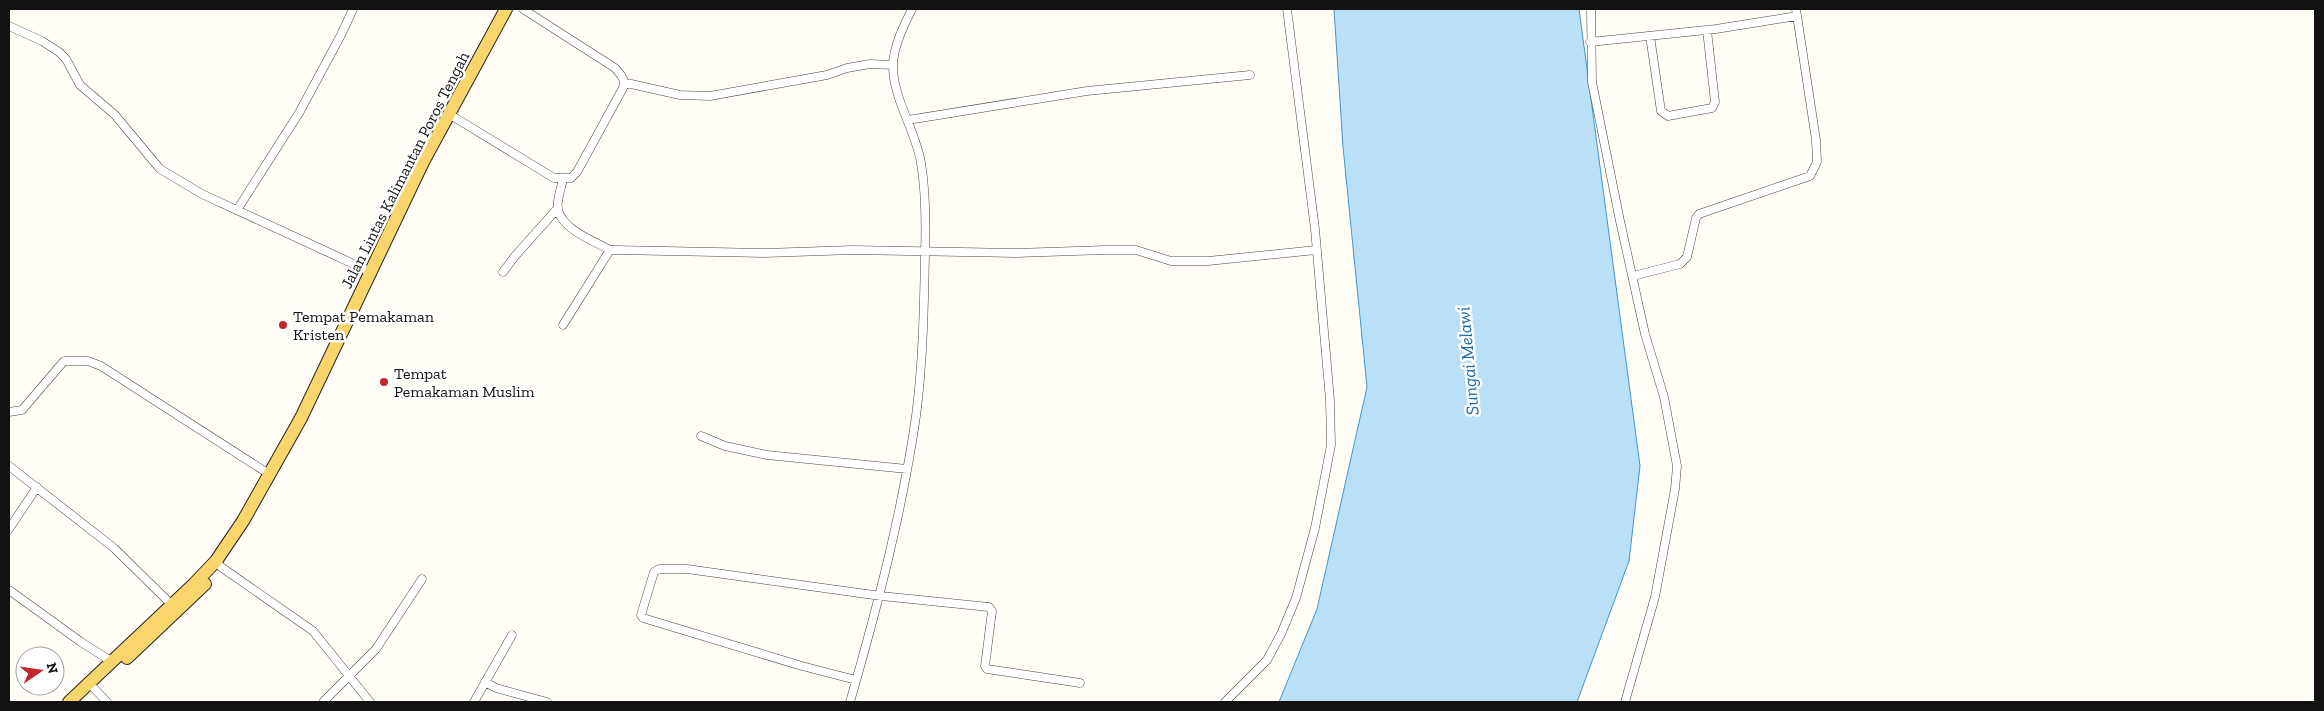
<svg xmlns="http://www.w3.org/2000/svg" width="2324" height="711" viewBox="0 0 2324 711" font-family="'Zilla Slab',serif">
  <style>
    .water { fill: #b9e0f7; stroke: #3f96cf }
    .lines { fill: none; stroke-linecap: round; stroke-linejoin: round }
    .minor-casing { stroke: #444; stroke-width: 9 }
    .primary-casing { stroke: #222; stroke-width: 14 }
    .minor { stroke: #fff; stroke-width: 8 }
    .primary { stroke: #f9d66b; stroke-width: 12 }
    .poi-dot { fill: #c4262e; stroke: #fff; stroke-width: 2 }
    .labels { text-anchor: middle; dominant-baseline: central; stroke-width: 5; stroke-linejoin: round; paint-order: stroke }
    .street-label { font-size: 16px; fill: #111; stroke: #fff }
    .poi-label { font-size: 16px; fill: #111; stroke: #fff; text-anchor: start }
    .water-label { font-size: 18px; font-style: italic; fill: #1768a6; stroke: #fff }
  </style>
  <rect width="100%" height="100%" fill="#fffdf5"/>
  <path class="water" d="M1334,9H1579L1640,466L1629,561L1577,702H1279L1317,609L1367,387L1343,147Z"/>
  <g class="lines">
    <g class="minor-casing">
      <path id="minor" d="M1591,9L1592,82L1620,221L1645,334L1664,397L1677,466L1675,489L1655,597L1625,702
        M9,26L42,41L59,52L66,59L80,85L115,115L160,169L202,194L371,272
        M1650,36L1661,111L1668,116L1712,108L1715,102L1707,30
        M1590,42L1716,29L1797,16
        M624,84H631L680,95L710,96L827,75L847,68L870,64L893,65
        M449,114L554,178H571L577,172L623,88L624,81L621,75L615,68L523,9
        M908,120L1087,91L1250,75
        M563,179C561,189 556,201 558,210C563,230 594,241 610,250H616L765,253L853,250L1016,253L1105,250H1136L1171,261H1208L1316,250
        M237,210L299,113L341,35L353,9
        M503,272L515,256L558,208
        M1633,276L1680,264L1687,257L1696,218L1699,214L1810,176L1817,162L1816,140L1796,9
        M563,325L610,250
        M9,412L22,410L64,361H88L101,366L269,474
        M701,436L725,446L767,455L907,469
        M9,466L114,548L172,605
        M9,529L37,487
        M216,561L221,567L313,631L370,702
        M9,590L81,642L111,661
        M856,680L802,666L643,618L641,615L654,572L659,569H687L881,596L989,607L992,611L985,666L987,669L1080,683
        M485,682L496,688L547,702
        M89,683L107,702
        M323,702L376,649L422,579
        M474,702L512,635
        M850,702C877,608 902,513 916,416C923,363 924,307 925,254C926,224 926,193 921,163C916,131 893,99 893,66C893,47 904,25 912,9
        M1225,702L1267,660L1281,634L1296,598L1315,528L1331,445L1330,400L1315,229L1287,9"/>
    </g>
    <g class="primary-casing">
      <path id="primary" d="M127,658L205,584
        M69,702L194,584L216,561L243,521L301,418L423,162L506,9"/>
    </g>
    <use href="#minor" class="minor"/>
    <use href="#primary" class="primary"/>
  </g>
  <g class="poi-dot">
    <circle cx="283" cy="325" r="5"/>
    <circle cx="384" cy="382" r="5"/>
  </g>
  <g class="labels">
    <g class="street-label">
      <text transform="translate(405 170) rotate(-63)">Jalan Lintas Kalimantan Poros Tengah</text>
    </g>
    <g class="poi-label">
      <text x="293" y="316">Tempat Pemakaman<tspan x="293" dy="18">Kristen</tspan></text>
      <text x="394" y="373">Tempat<tspan x="394" dy="18">Pemakaman Muslim</tspan></text>
    </g>
    <g class="water-label">
      <text transform="translate(1468 361) rotate(-95)">Sungai Melawi</text>
    </g>
  </g>
  <rect width="2324" height="711" fill="none" stroke="#111111" stroke-width="20"/>
  <g transform="translate(40 671) rotate(77)"><circle r="24" fill="#ffffff" stroke="#a0a0a0"/>
  <path d="M0-4L9 19L0 12L-9 19Z" fill="#c4262e"/>
  <text y="-8" font-size="14" font-weight="bold" text-anchor="middle" fill="#111111">N</text>
  </g>
</svg>
